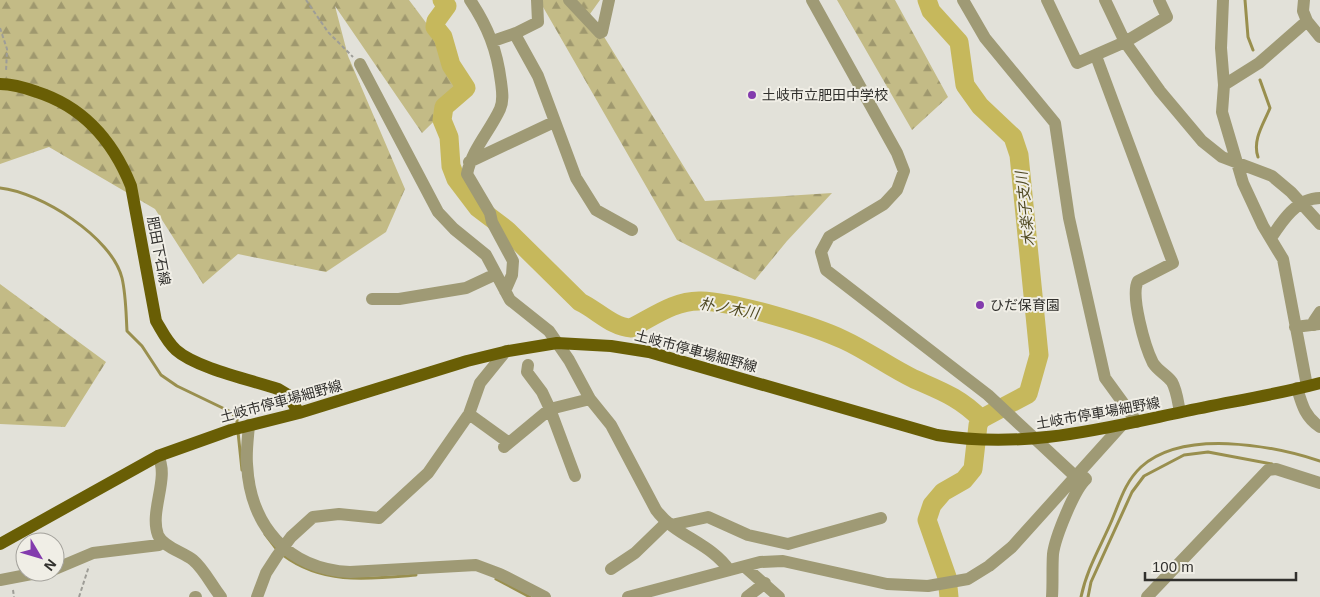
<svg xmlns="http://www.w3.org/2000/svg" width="1320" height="597" viewBox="0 0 1320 597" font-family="Helvetica,'Noto Sans JP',sans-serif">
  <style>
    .forest { fill: url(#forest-firs) }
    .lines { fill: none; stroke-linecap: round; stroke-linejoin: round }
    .stream { stroke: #998f4e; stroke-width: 3 }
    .river { stroke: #c6b85c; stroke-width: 19 }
    .path { stroke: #9e9d97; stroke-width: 2; stroke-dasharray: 4 2.5; stroke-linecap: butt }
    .minor { stroke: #9f9a75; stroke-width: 12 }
    .major { stroke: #695e05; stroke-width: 12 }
    .poi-dot { fill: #833bad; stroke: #f0eee6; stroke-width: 2 }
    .labels { text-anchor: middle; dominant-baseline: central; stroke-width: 4; stroke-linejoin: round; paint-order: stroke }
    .poi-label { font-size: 14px; fill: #31302d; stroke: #f0eee6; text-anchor: start }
    .street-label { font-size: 14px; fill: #31302d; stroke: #f0eee6 }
    .water-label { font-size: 15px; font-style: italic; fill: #504a23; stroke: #f0eee6 }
  </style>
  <defs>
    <pattern id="forest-firs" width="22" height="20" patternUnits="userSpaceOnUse" patternTransform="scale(1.25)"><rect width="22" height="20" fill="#c3bb86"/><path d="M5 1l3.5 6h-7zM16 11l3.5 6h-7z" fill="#9f986e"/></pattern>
  </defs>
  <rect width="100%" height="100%" fill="#e2e1d9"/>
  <path class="forest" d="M0,0H409L472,84L422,133L335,6L348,56L405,189L386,232L326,272L238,254L203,284L155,209L49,147L0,164Z
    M539,0H600L590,14L705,201L832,193L787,241L755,280L677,240Z
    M837,0H895L948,97L912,130Z
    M0,284L106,362L65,427L0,424Z"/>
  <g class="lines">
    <path class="stream" d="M1245,0L1248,37L1253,50
      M1258,157C1252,140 1264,123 1270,108L1260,80
      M0,188C40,192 112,237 122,278C126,295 126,314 127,331L142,346L161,375L177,386L231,412L237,419V426
      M238,432L242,470
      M265,534L278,551
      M283,555C323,585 369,579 416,575
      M496,579L530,597
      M1081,597C1087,568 1101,546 1112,520C1120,501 1125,482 1141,467C1183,429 1271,445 1320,461
      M1088,597L1091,582L1132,492L1144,476L1184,455L1208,452L1272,464"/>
    <path class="river" d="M442,0L447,6L436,21L435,27L443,37L451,65L466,88L444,107L442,120L449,137L451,166L456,179L478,208L507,230L580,302C597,310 612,327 631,328C653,317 675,300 701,301C735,302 812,325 844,340C868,351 889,367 914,379C941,391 959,397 981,419L978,425L973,469L964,480L943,492L932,505L927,520L947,577L949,597
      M927,0L931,11L959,42L965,85L980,106L1013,137L1019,155L1039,355L1028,394L981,419"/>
    <path class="path" d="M306,0L328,32L353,57
      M0,28L7,49L6,72
      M13,590L14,597
      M79,597L89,566"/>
    <path class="minor" d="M470,0C488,27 497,50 501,82C502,91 504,100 500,109C490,131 472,149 467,174L490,213L492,222L513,261L512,275L505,291
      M537,0L538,22L516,33L517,38L538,76L576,178L596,210L632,230
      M569,0L600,33L602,32L609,0
      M812,0L897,153L904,171L897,190L884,204L829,237L821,252L826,270L988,395L1076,477
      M963,0L985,38L1055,123L1069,218L1105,378L1137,422
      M1047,0L1077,63L1125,42L1167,17L1159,0
      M1105,0L1125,42L1160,91L1202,141L1222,157L1272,176L1291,192L1320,224
      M1223,0L1221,48L1224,85L1222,112L1243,183L1263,226L1283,259L1307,386
      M1304,0L1303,11L1307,21
      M493,41L516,33
      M1096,56L1173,263L1138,281C1130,295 1145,347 1153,363C1158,371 1167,375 1172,382C1177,391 1178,403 1180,412
      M360,64L438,212L454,229L486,255L510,300L549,331L569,360L590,399L611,425L656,510C675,536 711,543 729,570
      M1224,85L1259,63L1307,21L1320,37
      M469,162L554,122
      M1271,238C1282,221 1297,198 1320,198
      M372,299H399L466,288L496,274
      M1315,325L1314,321L1320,312
      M1295,327L1320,324
      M528,365L527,372L542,392L550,409L575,476
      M1297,388C1302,405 1305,417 1320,427
      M469,414L509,443
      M249,425C248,438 246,451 247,464C250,525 287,569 350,572L476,565L500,574L545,597
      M504,447L550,409L590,399
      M158,456C170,478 149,511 158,535C163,547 183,552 193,560C204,569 212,586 221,597
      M671,525L708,517L748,535L788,544L881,518
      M745,567L779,597
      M55,569L93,553L159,545L163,542
      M611,569L635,553L667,522
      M0,580L42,572
      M195,597H196
      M257,597L266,573L277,556L291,537L313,517L339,514L379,518L428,473L469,414L480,383L506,351
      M628,597L760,562L783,561L887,584L928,586L968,579L989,566L1012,547L1121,426
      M747,597L765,583
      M1052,597C1053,583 1052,568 1053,554C1055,538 1074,490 1086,479L1083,476
      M1147,597L1268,470L1276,469L1320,483"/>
    <path class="major" d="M0,84C12,84 26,88 37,92C84,107 113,141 131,186L156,321C162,331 167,342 176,350C196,368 251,380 278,389L288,395L299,413
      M0,544L158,456L231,430L299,413L467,361L508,351L557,343L611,346L649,352L937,435C1024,449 1097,430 1182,412C1228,402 1275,395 1320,383"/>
  </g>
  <g class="poi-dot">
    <circle cx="752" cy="95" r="5"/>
    <circle cx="980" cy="305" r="5"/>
  </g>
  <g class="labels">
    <g class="poi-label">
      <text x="762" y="95">土岐市立肥田中学校</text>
      <text x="990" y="305">ひだ保育園</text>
    </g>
    <g class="street-label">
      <text transform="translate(159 251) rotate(79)">肥田下石線</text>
      <text transform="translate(696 351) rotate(15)">土岐市停車場細野線</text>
      <text transform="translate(281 401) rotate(-15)">土岐市停車場細野線</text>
      <text transform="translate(1098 413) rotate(-10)">土岐市停車場細野線</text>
    </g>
    <g class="water-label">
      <text transform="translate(1025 209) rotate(-96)">木楽子支川</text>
      <text transform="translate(729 308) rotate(10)">朴ノ木川</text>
    </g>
  </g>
  <g transform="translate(40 557) rotate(128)"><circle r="24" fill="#f0eee6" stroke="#a4a29c"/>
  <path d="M0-4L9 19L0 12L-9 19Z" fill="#833bad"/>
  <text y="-8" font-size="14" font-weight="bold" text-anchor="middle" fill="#31302d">N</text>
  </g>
  <path d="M1145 572v8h151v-8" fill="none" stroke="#31302d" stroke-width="2.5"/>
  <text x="1152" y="572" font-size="15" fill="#31302d" stroke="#f0eee6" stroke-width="4" paint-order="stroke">100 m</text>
</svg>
